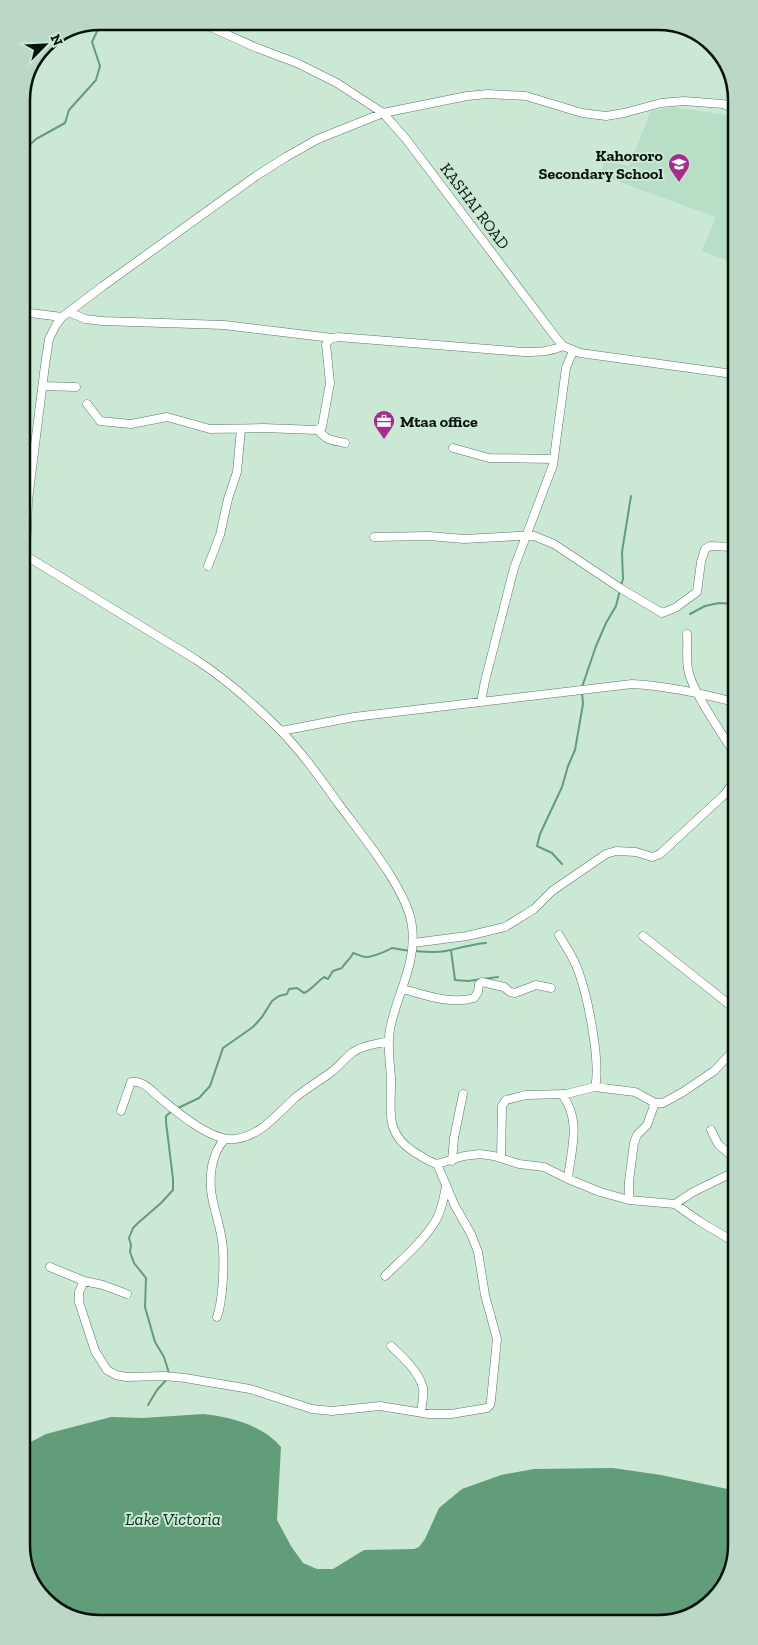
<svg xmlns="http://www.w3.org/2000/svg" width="758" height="1645" viewBox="0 0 758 1645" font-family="'Zilla Slab',serif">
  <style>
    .built { fill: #b9dec6 }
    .water { fill: #609d78 }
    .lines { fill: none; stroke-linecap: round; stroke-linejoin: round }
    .stream { stroke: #609d78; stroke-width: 2 }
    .minor-casing { stroke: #5c7766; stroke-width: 9 }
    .minor { stroke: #fff; stroke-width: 8 }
    .labels { text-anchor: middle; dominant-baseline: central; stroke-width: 4; stroke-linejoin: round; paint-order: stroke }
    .poi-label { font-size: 16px; font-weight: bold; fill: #09130d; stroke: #cbe8d5; text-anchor: end }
    .street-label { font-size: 16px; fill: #09130d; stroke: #cbe8d5 }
    .water-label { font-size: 18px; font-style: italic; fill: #03371e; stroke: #cbe8d5 }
    .rim { fill: none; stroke: #09130d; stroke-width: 2.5 }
  </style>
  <rect width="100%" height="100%" fill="#cbe8d5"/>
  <path class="built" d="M674,107L726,115L733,118V263L702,251L716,217L600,175L605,161L629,166L651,111Z"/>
  <path class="water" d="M203,1414C230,1417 263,1425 281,1447L277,1520L291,1546L303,1563L317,1569H333L364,1550L414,1549L419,1547L425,1539L439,1508L462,1489L501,1475L534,1469L613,1468L661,1475L737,1491V1545L723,1589L684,1619L94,1624L52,1608L26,1571L25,1445L46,1434L111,1417L143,1418Z"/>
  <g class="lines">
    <path class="stream" d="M407,21L428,26L456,21
      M486,21L503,26L508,21
      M22,152L36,139L65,123L69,110L96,80L100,66L92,42L100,25L107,21
      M621,585L623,579L622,552L631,496
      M690,614L705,606L719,603L734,604
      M582,687L596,646L606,623L616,606L620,590
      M562,864L552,853L537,846L540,834L562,787L568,766L575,750L583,704L582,692
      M451,950L455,980L468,981L498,977
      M414,951C425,952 436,953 446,951C460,948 472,944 486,943
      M176,1109L199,1098L210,1086L223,1048L253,1027L262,1017L272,1001L279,996L287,994L289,989L297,988L304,993C311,990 317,982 324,977L328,979L333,971L342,968C345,962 351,959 353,953C357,954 362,957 367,957C372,957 387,951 392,948L410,951
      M169,1373L164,1357L155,1342L145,1307L146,1278L134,1263L130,1252L131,1245L129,1238L133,1228L138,1223L161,1203L173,1190V1179L166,1122V1116L172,1111
      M148,1405L157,1390L167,1379"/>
    <g class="minor-casing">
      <path id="minor" d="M197,21L257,48L297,63L337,83L383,113L406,139L554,335L563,346L580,353L733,374
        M22,312L62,317
        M69,312L85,319L102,321L224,325L332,338
        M43,386L76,387
        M87,404L100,421L131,424L167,417L210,429L263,428L317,430L322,427L330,383L326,344L330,339L338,337L524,352C539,352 549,352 563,346
        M318,430C327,441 332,440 345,443
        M453,448L489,458L553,459
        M374,537L429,536L464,539L517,536H534L554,544L620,588L662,613L675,608L697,592L701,562L705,549L710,546L734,547
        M23,554L195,659C226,679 253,703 279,729C301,751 320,778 338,803C360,833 408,890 412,926C417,964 397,993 390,1029C387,1045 390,1062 391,1078C392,1109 383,1132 414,1152C421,1156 429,1162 437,1164L464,1156L480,1154L494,1156L519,1164L544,1167L568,1179L600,1192L629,1200L675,1204L699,1221L736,1243
        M26,555L28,500L45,365L49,339L56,325L62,317L103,286L256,176L286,157L318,139L383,113L467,96L488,94L526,96L582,113L606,116L624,113L661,103L684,101L723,104L733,108
        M208,566L220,535L228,499L237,472L241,429
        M687,634C688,645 686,657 688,669C691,690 722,733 734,753
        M481,702L485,681L514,568L553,465L566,368L573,351
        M281,731L354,717L632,684C667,686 700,693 734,702
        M559,935C566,947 575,959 579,973C588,998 601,1063 595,1087
        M643,936L735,1009
        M413,943L467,936L505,927L534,909L552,891L606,854L616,851L636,852L652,857L660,854L724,795L735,780
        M403,989C425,995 451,1005 474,998L478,992L479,984L482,982L504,987L510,992L515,993L536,985L551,988
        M562,1094C582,1122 571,1148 568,1179
        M121,1111L131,1082C144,1080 151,1091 160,1098C177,1112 212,1142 235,1139C261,1136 278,1113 296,1097C307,1088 319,1081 330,1073C339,1067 345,1058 353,1052C363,1045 377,1044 389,1041
        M711,1130L718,1144L736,1160
        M501,1158L502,1106L506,1100L526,1095L566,1094L595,1087L635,1092L655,1103H663L683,1092L714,1071L735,1049
        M452,1161L454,1138L463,1094
        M629,1200V1181L634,1143L637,1135L647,1125L655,1103
        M675,1204L693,1192L736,1171
        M50,1267L84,1281L103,1285L127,1294
        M385,1276C402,1259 424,1241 436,1220C442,1210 444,1197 446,1186
        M84,1281L79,1292V1302L95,1351L107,1370L116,1375L126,1377L164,1376L185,1378L250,1389L312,1409L332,1411L380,1406L429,1414H451L487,1408L490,1405L491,1400L497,1339L485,1295L478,1252L471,1234L455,1206L437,1164
        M217,1317C223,1300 224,1267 223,1249C221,1218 206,1199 212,1166C214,1156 217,1147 225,1139
        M391,1346C403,1357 419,1372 423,1388C424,1396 422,1404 421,1412"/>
    </g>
    <use href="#minor" class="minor"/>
  </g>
  <defs>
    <g id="school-pin" transform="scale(1.125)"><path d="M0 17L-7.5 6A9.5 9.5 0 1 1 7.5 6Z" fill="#a02e8a" stroke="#cbe8d5"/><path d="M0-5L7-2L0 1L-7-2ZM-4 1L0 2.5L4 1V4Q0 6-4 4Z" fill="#fff"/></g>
    <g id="office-pin" transform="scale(1.125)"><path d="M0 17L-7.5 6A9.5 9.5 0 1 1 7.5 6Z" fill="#a02e8a" stroke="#cbe8d5"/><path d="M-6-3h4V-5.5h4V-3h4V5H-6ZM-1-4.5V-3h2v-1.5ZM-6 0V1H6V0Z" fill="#fff"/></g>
  </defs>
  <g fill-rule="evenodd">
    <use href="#school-pin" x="679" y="164"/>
    <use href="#office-pin" x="384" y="421"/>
  </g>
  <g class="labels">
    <g class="poi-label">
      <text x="663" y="155">Kahororo<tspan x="663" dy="18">Secondary School</tspan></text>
      <text x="400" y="421" text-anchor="start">Mtaa office</text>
    </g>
    <g class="street-label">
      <text transform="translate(475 206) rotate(53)">KASHAI ROAD</text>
    </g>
    <g class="water-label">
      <text x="173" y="1519">Lake Victoria</text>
    </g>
  </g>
  <path d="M0 0H758V1645H0ZM100 30H658A70 70 0 0 1 728 100V1545A70 70 0 0 1 658 1615H100A70 70 0 0 1 30 1545V100A70 70 0 0 1 100 30Z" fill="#bbd7c5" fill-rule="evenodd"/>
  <path class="rim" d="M100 30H658A70 70 0 0 1 728 100V1545A70 70 0 0 1 658 1615H100A70 70 0 0 1 30 1545V100A70 70 0 0 1 100 30Z"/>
  <g transform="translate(45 45) rotate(66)" stroke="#cbe8d5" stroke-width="4" paint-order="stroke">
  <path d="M0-4L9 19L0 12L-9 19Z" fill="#09130d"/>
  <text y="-8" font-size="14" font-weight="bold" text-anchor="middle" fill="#09130d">N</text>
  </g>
</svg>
